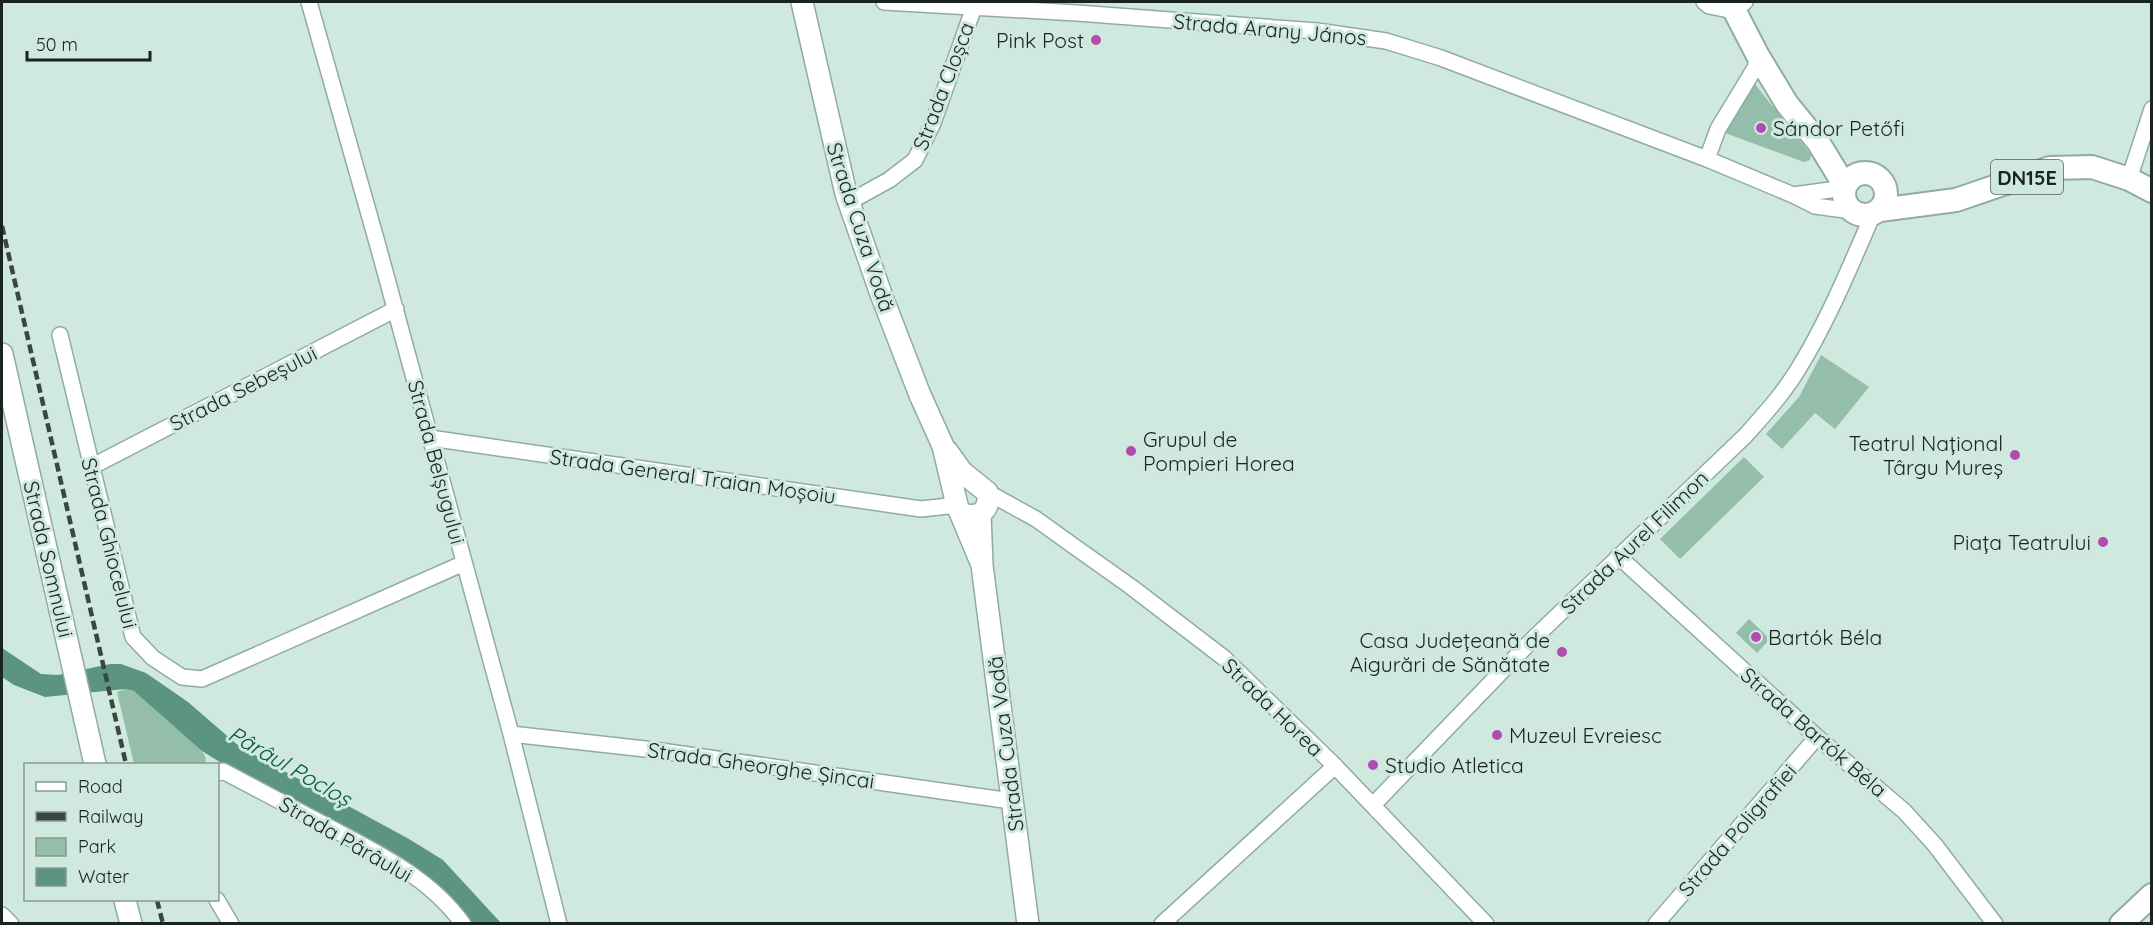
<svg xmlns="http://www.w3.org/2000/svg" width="2153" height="925" viewBox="0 0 2153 925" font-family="Quicksand,sans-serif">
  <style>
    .green { fill: #94bdac }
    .water { fill: #5b957f }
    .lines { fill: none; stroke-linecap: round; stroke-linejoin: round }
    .minor-casing { stroke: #92aba1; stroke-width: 18 }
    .secondary-casing { stroke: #92aba1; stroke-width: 24 }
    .primary-casing { stroke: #92aba1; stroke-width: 26 }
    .minor { stroke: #fff; stroke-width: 15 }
    .secondary { stroke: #fff; stroke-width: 21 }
    .primary { stroke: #fff; stroke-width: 22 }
    .rail { stroke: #3a4741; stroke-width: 4.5; stroke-dasharray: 9 4.5; stroke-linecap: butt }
    .poi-dot { fill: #b24bb0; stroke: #cfe9de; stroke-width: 2 }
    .labels { text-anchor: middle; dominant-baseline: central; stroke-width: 6; stroke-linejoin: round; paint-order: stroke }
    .shield { fill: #cfe9de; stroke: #505e58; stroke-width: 1.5 }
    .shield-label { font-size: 20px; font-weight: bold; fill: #19231f }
    .street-label { font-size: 21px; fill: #19231f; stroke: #cfe9de }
    .poi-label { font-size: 21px; fill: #19231f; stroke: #cfe9de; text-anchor: start }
    .water-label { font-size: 22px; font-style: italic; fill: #045640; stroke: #cfe9de }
  </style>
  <rect width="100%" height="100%" fill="#cfe9de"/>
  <path class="green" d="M1755,84L1811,155L1810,160L1804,162L1725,133Z
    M1821,355L1869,387L1835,429L1815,413L1782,449L1766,434L1799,397Z
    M1744,457L1764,477L1680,559L1660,539Z
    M1749,619L1770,639L1757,653L1736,633Z
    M125,689L134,691L142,697L202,751L206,758L205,764H134L117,692Z"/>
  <path class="water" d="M2,648L41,674L58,675L110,664H121L146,673L188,702L240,747L409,839L443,860L501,923H468L459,911L202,751L134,691L125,689L45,697L14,685L2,677Z"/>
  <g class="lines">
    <g class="minor-casing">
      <path id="minor" d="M309,2L378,246L511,734L559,924
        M884,2L1077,13L1317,31L1386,41L1441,58L1707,159L1793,195L1815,206L1852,211
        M1704,2L1709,6L1734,11L1745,2
        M1707,159L1718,129L1755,68L1758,56
        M2129,179L2152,109
        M1793,195L1845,188
        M849,202L889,180L915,160L933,123L974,7
        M60,335L133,637L153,658L182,677L202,679L464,563
        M430,438L921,509L957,505
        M91,467L396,309
        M987,492L1036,519L1075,547L1130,586L1224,658L1335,766L1486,924
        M1618,556L1817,737L1904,811L1935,845L1995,924
        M511,734L654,750L1011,801
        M218,773L223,771C257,789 291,807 325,825C374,851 430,877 463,924
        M1373,805L1534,638L1745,436C1764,415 1782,395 1797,371C1827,323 1850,267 1873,214
        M217,900L231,924
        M2,915L11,924
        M1162,924L1335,766
        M1656,924L1817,737"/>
    </g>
    <g class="secondary-casing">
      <path id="secondary" d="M802,2L846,194L881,294L920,395L943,446L957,505L982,565
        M2,354L95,764
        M947,451L962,472L987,492C991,507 982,518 967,515
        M980,514L982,565L1028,924
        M125,900L131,924"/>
    </g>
    <g class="primary-casing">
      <path id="primary" d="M1730,2L1758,56L1787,104L1818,142L1845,186
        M1844 194a21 21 0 1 1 42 0a21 21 0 1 1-42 0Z
        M1880,210L1956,200L2050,168L2092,167L2129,179L2152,191
        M2121,924L2152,895"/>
    </g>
    <use href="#minor" class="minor"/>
    <use href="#secondary" class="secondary"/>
    <use href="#primary" class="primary"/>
    <path class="rail" d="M2,226L126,764
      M157,900L163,924"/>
  </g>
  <g class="poi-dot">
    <circle cx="1096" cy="40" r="6"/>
    <circle cx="1761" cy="128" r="6"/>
    <circle cx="1131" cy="451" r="6"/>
    <circle cx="2015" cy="455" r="6"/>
    <circle cx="2103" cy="542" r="6"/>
    <circle cx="1756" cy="637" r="6"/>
    <circle cx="1562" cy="652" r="6"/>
    <circle cx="1497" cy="735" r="6"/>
    <circle cx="1373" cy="765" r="6"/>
  </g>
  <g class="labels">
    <rect class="shield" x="1991" y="160" width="72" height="34" rx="4.5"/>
    <g class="shield-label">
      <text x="2027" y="177">DN15E</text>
    </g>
    <g class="street-label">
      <text transform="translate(1270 29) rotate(5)">Strada Arany János</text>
      <text transform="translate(943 86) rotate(-69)">Strada Cloșca</text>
      <text transform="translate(861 227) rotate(72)">Strada Cuza Vodă</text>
      <text transform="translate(243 388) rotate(-27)">Strada Sebeșului</text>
      <text transform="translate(437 462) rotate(75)">Strada Belșugului</text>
      <text transform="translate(693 476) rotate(8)">Strada General Traian Moșoiu</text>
      <text transform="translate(1634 542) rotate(-44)">Strada Aurel Filimon</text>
      <text transform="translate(110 543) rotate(76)">Strada Ghiocelului</text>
      <text transform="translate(49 559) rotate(77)">Strada Somnului</text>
      <text transform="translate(1273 707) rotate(44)">Strada Horea</text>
      <text transform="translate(1814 732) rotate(41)">Strada Bartók Béla</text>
      <text transform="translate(1005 744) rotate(-97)">Strada Cuza Vodă</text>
      <text transform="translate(761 765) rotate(8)">Strada Gheorghe Șincai</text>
      <text transform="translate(1737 830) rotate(-49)">Strada Poligrafiei</text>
      <text transform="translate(346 839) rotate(30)">Strada Pârâului</text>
    </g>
    <g class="poi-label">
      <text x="1084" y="40" text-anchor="end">Pink Post</text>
      <text x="1773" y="128">Sándor Petőfi</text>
      <text x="1143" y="439">Grupul de<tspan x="1143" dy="24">Pompieri Horea</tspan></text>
      <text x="2003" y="443" text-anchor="end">Teatrul Național<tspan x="2003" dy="24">Târgu Mureș</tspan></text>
      <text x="2091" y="542" text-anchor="end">Piața Teatrului</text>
      <text x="1768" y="637">Bartók Béla</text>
      <text x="1550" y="640" text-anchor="end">Casa Județeană de<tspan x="1550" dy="24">Aigurări de Sănătate</tspan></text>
      <text x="1509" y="735">Muzeul Evreiesc</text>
      <text x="1385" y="765">Studio Atletica</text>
    </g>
    <g class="water-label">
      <text transform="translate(290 766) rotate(30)">Pârâul Pocloș</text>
    </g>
  </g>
  <rect width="2153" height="925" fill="none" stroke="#19231f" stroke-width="6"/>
  <rect x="24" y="763" width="195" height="138" fill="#cfe9de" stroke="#869a92" stroke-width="1.5"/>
  <rect x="36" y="782" width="30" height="9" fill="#ffffff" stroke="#869a92" stroke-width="1.5"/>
  <text x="78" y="793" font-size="18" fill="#19231f">Road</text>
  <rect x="36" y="812" width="30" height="9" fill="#3a4741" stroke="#869a92" stroke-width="1.5"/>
  <text x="78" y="823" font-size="18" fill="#19231f">Railway</text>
  <rect x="36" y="838" width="30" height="18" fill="#94bdac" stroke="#869a92" stroke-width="1.5"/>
  <text x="78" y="853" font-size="18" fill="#19231f">Park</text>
  <rect x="36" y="868" width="30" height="18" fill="#5b957f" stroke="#869a92" stroke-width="1.5"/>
  <text x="78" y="883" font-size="18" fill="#19231f">Water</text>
  <path d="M27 51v9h123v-9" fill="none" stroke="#19231f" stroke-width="3"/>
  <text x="36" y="51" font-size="18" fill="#19231f" stroke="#cfe9de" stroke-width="4.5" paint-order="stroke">50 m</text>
</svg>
